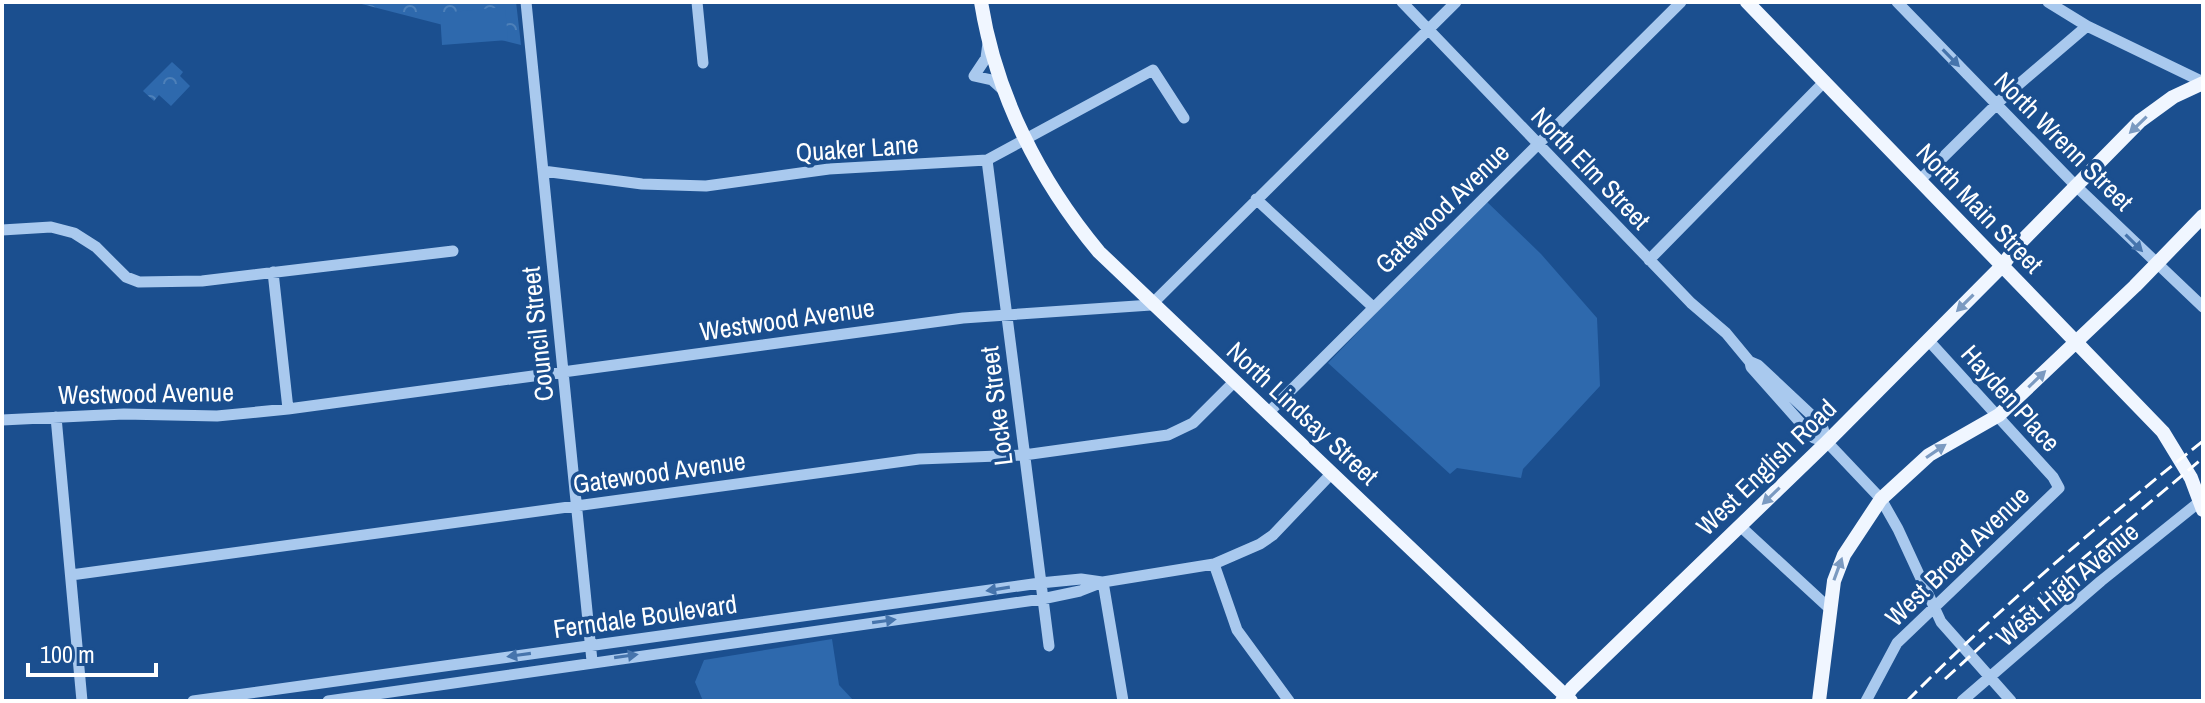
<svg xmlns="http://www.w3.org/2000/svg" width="2205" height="703" viewBox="0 0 2205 703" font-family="'Archivo Narrow',sans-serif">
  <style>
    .park { fill: url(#park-crowns) }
    .pitch { fill: #2e69ad }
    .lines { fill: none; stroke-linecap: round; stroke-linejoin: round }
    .minor { stroke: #a9c9ee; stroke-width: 11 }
    .major { stroke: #f0f6ff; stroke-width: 14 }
    .rail { stroke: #fff; stroke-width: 3; stroke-dasharray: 14 6; stroke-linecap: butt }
    .oneway { fill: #4674ac }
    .oneway2 { fill: #7b9ac1 }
    .labels { text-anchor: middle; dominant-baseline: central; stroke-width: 7; stroke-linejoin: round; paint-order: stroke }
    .street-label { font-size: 26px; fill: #fff; stroke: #1b4f8f }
  </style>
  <defs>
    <pattern id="park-crowns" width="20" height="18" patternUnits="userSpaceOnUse" patternTransform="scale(2)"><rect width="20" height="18" fill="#2e69ad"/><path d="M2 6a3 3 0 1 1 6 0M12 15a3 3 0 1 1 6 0" fill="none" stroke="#4d80b9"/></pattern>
  </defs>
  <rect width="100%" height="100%" fill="#1b4f8f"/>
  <path class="park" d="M354,2H516L521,45Z
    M172,62L183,72L180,76L190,86L171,106L159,95L154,101L143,91Z"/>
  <path class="pitch" d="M505,7L508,40L442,45L440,13Z
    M1485,200L1541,254L1597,318L1600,386L1523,469L1521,478L1457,468L1450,474L1328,363Z
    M832,639L839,685L854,701H703L695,682L704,660Z"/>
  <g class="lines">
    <path class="minor" d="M526,2L592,661
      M697,2L703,63
      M1402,2L1691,303L1726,333L1750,362L1751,367L1814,438L1827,442
      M1897,2L2077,187L2203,307
      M2048,2L2087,26L2203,82
      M988,43L986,58L974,76L992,80L1003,90
      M987,160L1049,646
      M543,171L642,184L706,186L829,169L987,160L1153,70L1184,118
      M1920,180L2004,97L2087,26
      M1256,199L1373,307
      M2,230L51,227L74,233L96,247L126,277L139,282L202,281L453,251
      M1649,260L1825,81
      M273,272L288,409
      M1751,362L1758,365L1822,425L1827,442L1881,499L1898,529L1941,622L2011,701
      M1268,413L1681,2
      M56,417L82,701
      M2,420L124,414L217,416L288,409L963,318L1151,305L1456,2
      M1740,526L1829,608
      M1214,564L1237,630L1289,701
      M71,575L919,459L1024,455L1168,435L1193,423L1235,381
      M1103,582L1123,701
      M193,701L1040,583L1081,579L1102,582
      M328,701L1042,599L1080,591L1103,582L1214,564L1260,544L1273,535L1332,473
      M1866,701L1897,643L2059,488L2053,477L1929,341
      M1962,701L2101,581L2203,499"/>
    <path class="major" d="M981,2C996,95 1039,180 1099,252L1571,701
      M1747,2L2163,432L2191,478L2203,510
      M1562,701L1572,688L1827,442L2002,266L2016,247L2140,121L2173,97L2203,83
      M1819,701L1834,581L1844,555L1881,499L1929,455L1999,415L2135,286L2203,216"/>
    <path class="rail" d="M1945,679L2013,617L2203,458
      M1907,701C1999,608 2100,523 2203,441"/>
  </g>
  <defs><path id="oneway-solid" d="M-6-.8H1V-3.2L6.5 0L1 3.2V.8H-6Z" transform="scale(2)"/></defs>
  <g class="oneway">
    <use href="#oneway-solid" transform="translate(1951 58) rotate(46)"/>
    <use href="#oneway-solid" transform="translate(2134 243) rotate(45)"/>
    <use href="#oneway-solid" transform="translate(998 589) rotate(171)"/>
    <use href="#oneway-solid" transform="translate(884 621) rotate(-8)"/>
    <use href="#oneway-solid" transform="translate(519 655) rotate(172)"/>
    <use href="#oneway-solid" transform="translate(626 656) rotate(-8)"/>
  </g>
  <g class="oneway2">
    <use href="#oneway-solid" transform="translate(2138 125) rotate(136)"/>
    <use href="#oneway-solid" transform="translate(1965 303) rotate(135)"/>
    <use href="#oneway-solid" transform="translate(2037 379) rotate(-44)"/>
    <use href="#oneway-solid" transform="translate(1936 451) rotate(-34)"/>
    <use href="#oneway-solid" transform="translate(1771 496) rotate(136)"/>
    <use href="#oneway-solid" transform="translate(1838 569) rotate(-70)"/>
  </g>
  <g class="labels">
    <g class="street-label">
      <text transform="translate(2064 141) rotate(45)">North Wrenn Street</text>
      <text transform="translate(857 148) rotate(-4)">Quaker Lane</text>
      <text transform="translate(1591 168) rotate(46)">North Elm Street</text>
      <text transform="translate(1442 208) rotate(-44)">Gatewood Avenue</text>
      <text transform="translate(1980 208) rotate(46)">North Main Street</text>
      <text transform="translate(787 319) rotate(-8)">Westwood Avenue</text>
      <text transform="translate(537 334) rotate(-96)">Council Street</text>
      <text transform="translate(146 393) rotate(-1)">Westwood Avenue</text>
      <text transform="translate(2011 398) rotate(48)">Hayden Place</text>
      <text transform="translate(996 406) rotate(-97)">Locke Street</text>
      <text transform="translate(1303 413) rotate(43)">North Lindsay Street</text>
      <text transform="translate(1766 467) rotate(-44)">West English Road</text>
      <text transform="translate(659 472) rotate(-8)">Gatewood Avenue</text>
      <text transform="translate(1957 556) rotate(-44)">West Broad Avenue</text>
      <text transform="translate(2067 584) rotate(-40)">West High Avenue</text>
      <text transform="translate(645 616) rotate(-8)">Ferndale Boulevard</text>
    </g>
  </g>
  <rect width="2205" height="703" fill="none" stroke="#ffffff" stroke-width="8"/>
  <path d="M28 663v12h128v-12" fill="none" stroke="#ffffff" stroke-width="4"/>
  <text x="40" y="663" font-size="24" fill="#ffffff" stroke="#1b4f8f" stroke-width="6" paint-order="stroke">100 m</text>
</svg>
